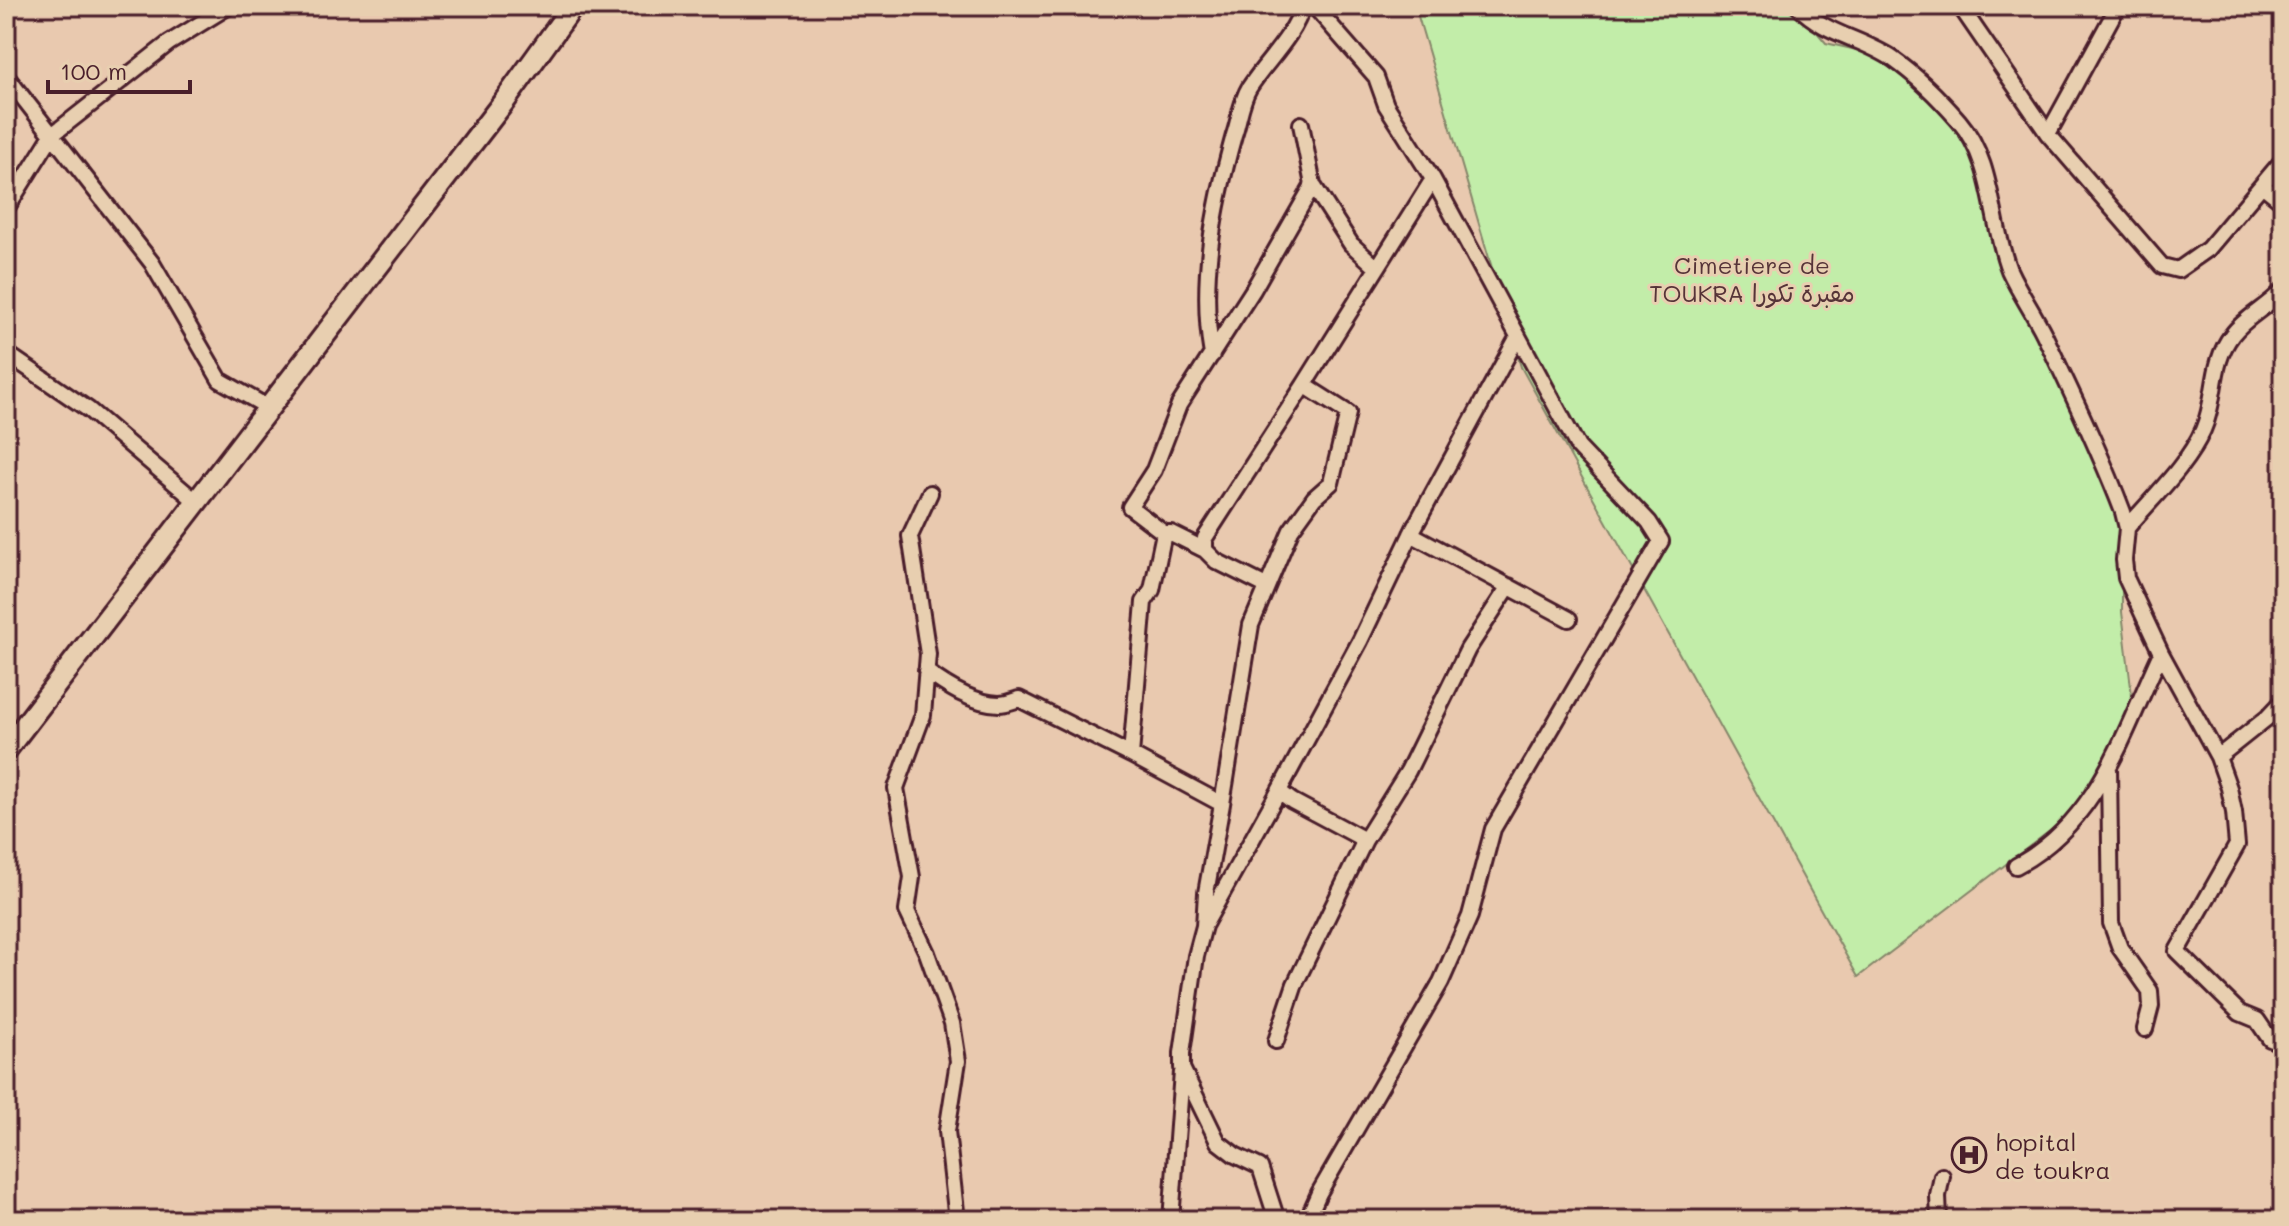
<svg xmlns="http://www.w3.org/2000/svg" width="2289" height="1226" viewBox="0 0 2289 1226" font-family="Mali,'Playpen Sans Arabic',sans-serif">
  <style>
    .green { fill: #c2eda9; stroke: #86866a; stroke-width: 2 }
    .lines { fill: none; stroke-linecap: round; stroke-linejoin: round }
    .minor-casing { stroke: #4a1f2b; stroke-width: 20 }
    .highway-casing { stroke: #4a1f2b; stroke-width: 26 }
    .minor { stroke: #e8cfb0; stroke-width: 14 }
    .highway { stroke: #e8cfb0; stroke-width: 20 }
    .labels { text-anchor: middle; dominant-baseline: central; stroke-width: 6; stroke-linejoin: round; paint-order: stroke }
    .park-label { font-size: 24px; fill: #563438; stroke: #e8cfb0 }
    .poi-label { font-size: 24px; fill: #4a1f2b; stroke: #e8cfb0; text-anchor: start }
  </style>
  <rect width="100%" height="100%" fill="#e9c9af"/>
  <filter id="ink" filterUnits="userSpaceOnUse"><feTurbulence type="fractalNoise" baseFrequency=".0125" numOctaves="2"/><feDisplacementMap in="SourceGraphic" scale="16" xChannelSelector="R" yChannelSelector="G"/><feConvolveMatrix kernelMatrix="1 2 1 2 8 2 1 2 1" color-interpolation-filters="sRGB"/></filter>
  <g filter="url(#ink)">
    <path class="green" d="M1415,6H1795L1826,43L1870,53L1975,131L2000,263L2122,489V612L2133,704L2114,782L1858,977L1521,367Z"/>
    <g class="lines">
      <g class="minor-casing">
        <path id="minor" d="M1798,6C1824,34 1862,38 1893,59C1917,76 1940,99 1959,121C1994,162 1990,221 2009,270C2019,292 2033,312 2044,334C2071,392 2100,451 2123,512L2127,528L2124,560L2126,578L2161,653L2218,757L2229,788L2234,812L2237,845L2177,951L2240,1013L2257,1020L2270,1039L2283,1044
          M1960,6L2048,134L2162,266L2178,270L2208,249L2283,160
          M6,76L152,263L220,380L269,408
          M1301,124L1313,185L1351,244L1376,267
          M2048,134L2118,6
          M2262,185L2283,202
          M6,209L52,135L169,43L229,6
          M6,353L89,410L198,503
          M1212,355C1199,281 1214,207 1234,135C1239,121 1241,101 1249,88C1267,60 1293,38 1303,6
          M930,493L910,536L928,654L923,715L896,788L912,877L907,911L927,953L952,1023L958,1061L947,1131L957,1220
          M2127,528C2152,498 2187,466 2203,430C2217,399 2210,363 2232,335C2245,317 2268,307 2283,290
          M1164,533H1171L1205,550
          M1411,534L1569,619
          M1266,586L1216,561L1205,550V538L1304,385
          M926,671C946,686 972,703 999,704C1005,704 1013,701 1019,699L1131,755
          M2218,757L2267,718L2283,701
          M2109,767L2111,923L2120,948L2150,991L2151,1006L2145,1029
          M1222,804L1251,625L1291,530L1314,498L1331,483L1348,413L1304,385L1433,179L1386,105L1376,77L1314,6
          M1365,840L1292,801L1279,791L1360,641L1414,528L1517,338
          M2016,866C2098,823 2124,732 2161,653
          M1204,926L1206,893L1222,804L1131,755L1144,602L1152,590L1164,533L1130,507L1154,470L1179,405L1253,290L1313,185
          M1276,1041L1295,984L1365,840L1408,771L1468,649L1509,586
          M1171,1220L1182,1072
          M1277,1220L1260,1167L1235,1155L1218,1142L1182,1068V1053L1196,956L1204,926L1279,791
          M1307,1220L1319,1193L1441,982L1470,916L1493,829L1661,541L1649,522L1578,447L1433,179
          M1939,1220L1938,1196L1942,1176"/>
      </g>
      <g class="highway-casing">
        <path id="highway" d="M6,750L506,99L573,6"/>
      </g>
      <use href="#minor" class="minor"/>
      <use href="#highway" class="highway"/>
    </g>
  </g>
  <defs>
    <g id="hospital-ring" transform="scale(1.8)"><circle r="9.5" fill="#e8cfb0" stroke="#4a1f2b" stroke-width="1.5"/><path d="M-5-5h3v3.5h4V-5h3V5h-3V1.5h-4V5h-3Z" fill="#4a1f2b"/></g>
  </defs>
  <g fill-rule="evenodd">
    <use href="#hospital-ring" x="1969" y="1155"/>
  </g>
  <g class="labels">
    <g class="park-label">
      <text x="1752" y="264">Cimetiere de<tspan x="1752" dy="28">TOUKRA مقبرة تكورا</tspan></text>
    </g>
    <g class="poi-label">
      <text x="1995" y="1141">hopital<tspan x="1995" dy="28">de toukra</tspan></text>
    </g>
  </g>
  <rect width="2289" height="1226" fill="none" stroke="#e8cfb0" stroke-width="32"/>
  <rect x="16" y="16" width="2257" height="1194" fill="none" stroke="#4a1f2b" stroke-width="3" filter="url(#ink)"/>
  <path d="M48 80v12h142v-12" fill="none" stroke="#4a1f2b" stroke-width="4"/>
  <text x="60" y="80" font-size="24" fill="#4a1f2b" stroke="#e8cfb0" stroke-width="6" paint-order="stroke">100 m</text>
</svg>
